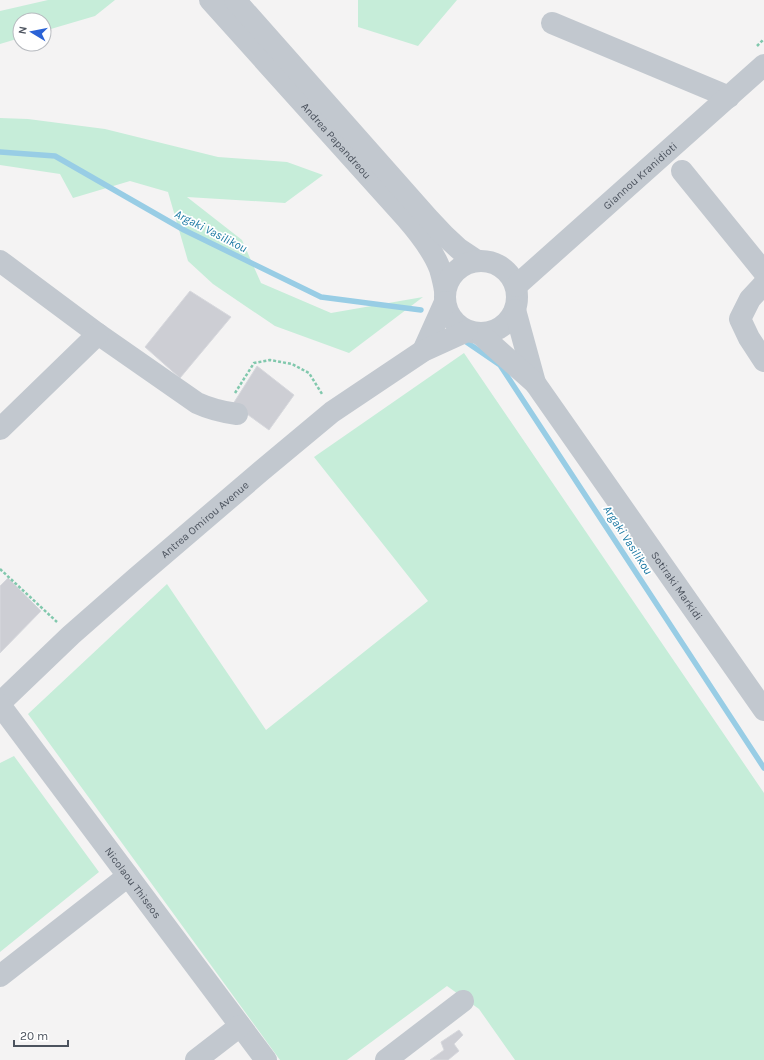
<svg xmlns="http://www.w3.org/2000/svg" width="764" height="1060" viewBox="0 0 764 1060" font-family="Karla,sans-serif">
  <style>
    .green { fill: #c6edd9 }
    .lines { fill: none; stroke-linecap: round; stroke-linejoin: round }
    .stream { stroke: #98cde5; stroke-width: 5.5 }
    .building { fill: #cdced4; stroke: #d7d8dd }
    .path { stroke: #81c8ad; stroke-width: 2.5; stroke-dasharray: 3 2; stroke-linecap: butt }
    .minor { stroke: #c2c8cf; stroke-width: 22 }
    .labels { text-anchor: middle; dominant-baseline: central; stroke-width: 3.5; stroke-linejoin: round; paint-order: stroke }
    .street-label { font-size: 11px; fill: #4c535e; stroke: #fff }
    .water-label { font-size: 12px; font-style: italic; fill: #1a78a3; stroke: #fff }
  </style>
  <rect width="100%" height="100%" fill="#f4f3f3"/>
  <path class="green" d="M48,0H115L95,16L44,31V20H20V38L0,44V11Z
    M358,0H457L418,46L358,27Z
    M0,118L28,119L105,129L218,157L287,162L323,175L285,203L187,197L242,240L261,283L331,313L423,297L349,353L275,326L213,284L188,261L168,192L130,181L73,198L60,174L0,165Z
    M464,353L764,793V1060H515L479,1009L447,986L347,1060H280L28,714L167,584L266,730L428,601L314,457Z
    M14,756L99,872L0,952V763Z"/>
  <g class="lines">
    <path class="stream" d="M0,152L55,156L184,230L321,297L421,310
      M462,339L500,365L764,768"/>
  </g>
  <path class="building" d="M190,291L231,317L180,378L145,347Z
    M257,366L294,395L269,430L233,404Z
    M8,578L41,611L0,653V586Z
    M459,1030L463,1035L454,1044L459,1051L448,1060H430L444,1050L441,1042Z"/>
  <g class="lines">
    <path class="path" d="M757,46L764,39
      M497,259L511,263
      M235,393L254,363L270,360L292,364L309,373L322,394
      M0,569L57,622"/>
    <g class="minor">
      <path id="s1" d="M210,0L406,218C419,233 433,250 440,269C442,276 444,283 445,291"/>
      <path d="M235,0L428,218L444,235L459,249L477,261"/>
      <path d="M552,23L729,97"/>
      <path d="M682,171L764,272"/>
      <circle cx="481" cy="297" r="36"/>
      <path d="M0,261L98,334L197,403C210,409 222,412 237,414"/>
      <path d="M764,284L750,299L740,319L749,338L764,361"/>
      <path id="s2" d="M516,286L764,65"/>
      <path d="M515,310L535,383"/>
      <path id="s3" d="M480,334L535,383L764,710"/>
      <path d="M423,351L445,302"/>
      <path d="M0,429L98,334"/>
      <path id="s4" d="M0,703L71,635L136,578L260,472L332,412L423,351L467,331"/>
      <path id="s5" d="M0,705L266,1060"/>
      <path d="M0,976L128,876"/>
      <path d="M196,1060L240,1026"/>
      <path d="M386,1060L463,1001"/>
    </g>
  </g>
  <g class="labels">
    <g class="street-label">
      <text stroke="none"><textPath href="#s1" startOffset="189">Andrea Papandreou</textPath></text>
      <text stroke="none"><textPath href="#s2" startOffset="166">Giannou Kranidioti</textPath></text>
      <text stroke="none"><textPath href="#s4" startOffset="275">Antrea Omirou Avenue</textPath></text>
      <text stroke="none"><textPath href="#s3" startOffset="321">Sotiraki Markidi</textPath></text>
      <text stroke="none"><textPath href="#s5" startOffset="222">Nicolaou Thiseos</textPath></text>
    </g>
    <g class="water-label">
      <text transform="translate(211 231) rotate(27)">Argaki Vasilikou</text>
      <text transform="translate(628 540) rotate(57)">Argaki Vasilikou</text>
    </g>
  </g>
  <g transform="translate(32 32) rotate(280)"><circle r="19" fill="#ffffff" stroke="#b7babf"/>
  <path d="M0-3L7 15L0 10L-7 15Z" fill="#2b63d6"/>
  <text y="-6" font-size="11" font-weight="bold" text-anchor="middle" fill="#4c535e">N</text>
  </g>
  <path d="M14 1040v6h54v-6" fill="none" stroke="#4c535e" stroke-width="2"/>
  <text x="20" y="1040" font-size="12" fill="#4c535e" stroke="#ffffff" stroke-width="3" paint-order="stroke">20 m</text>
</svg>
